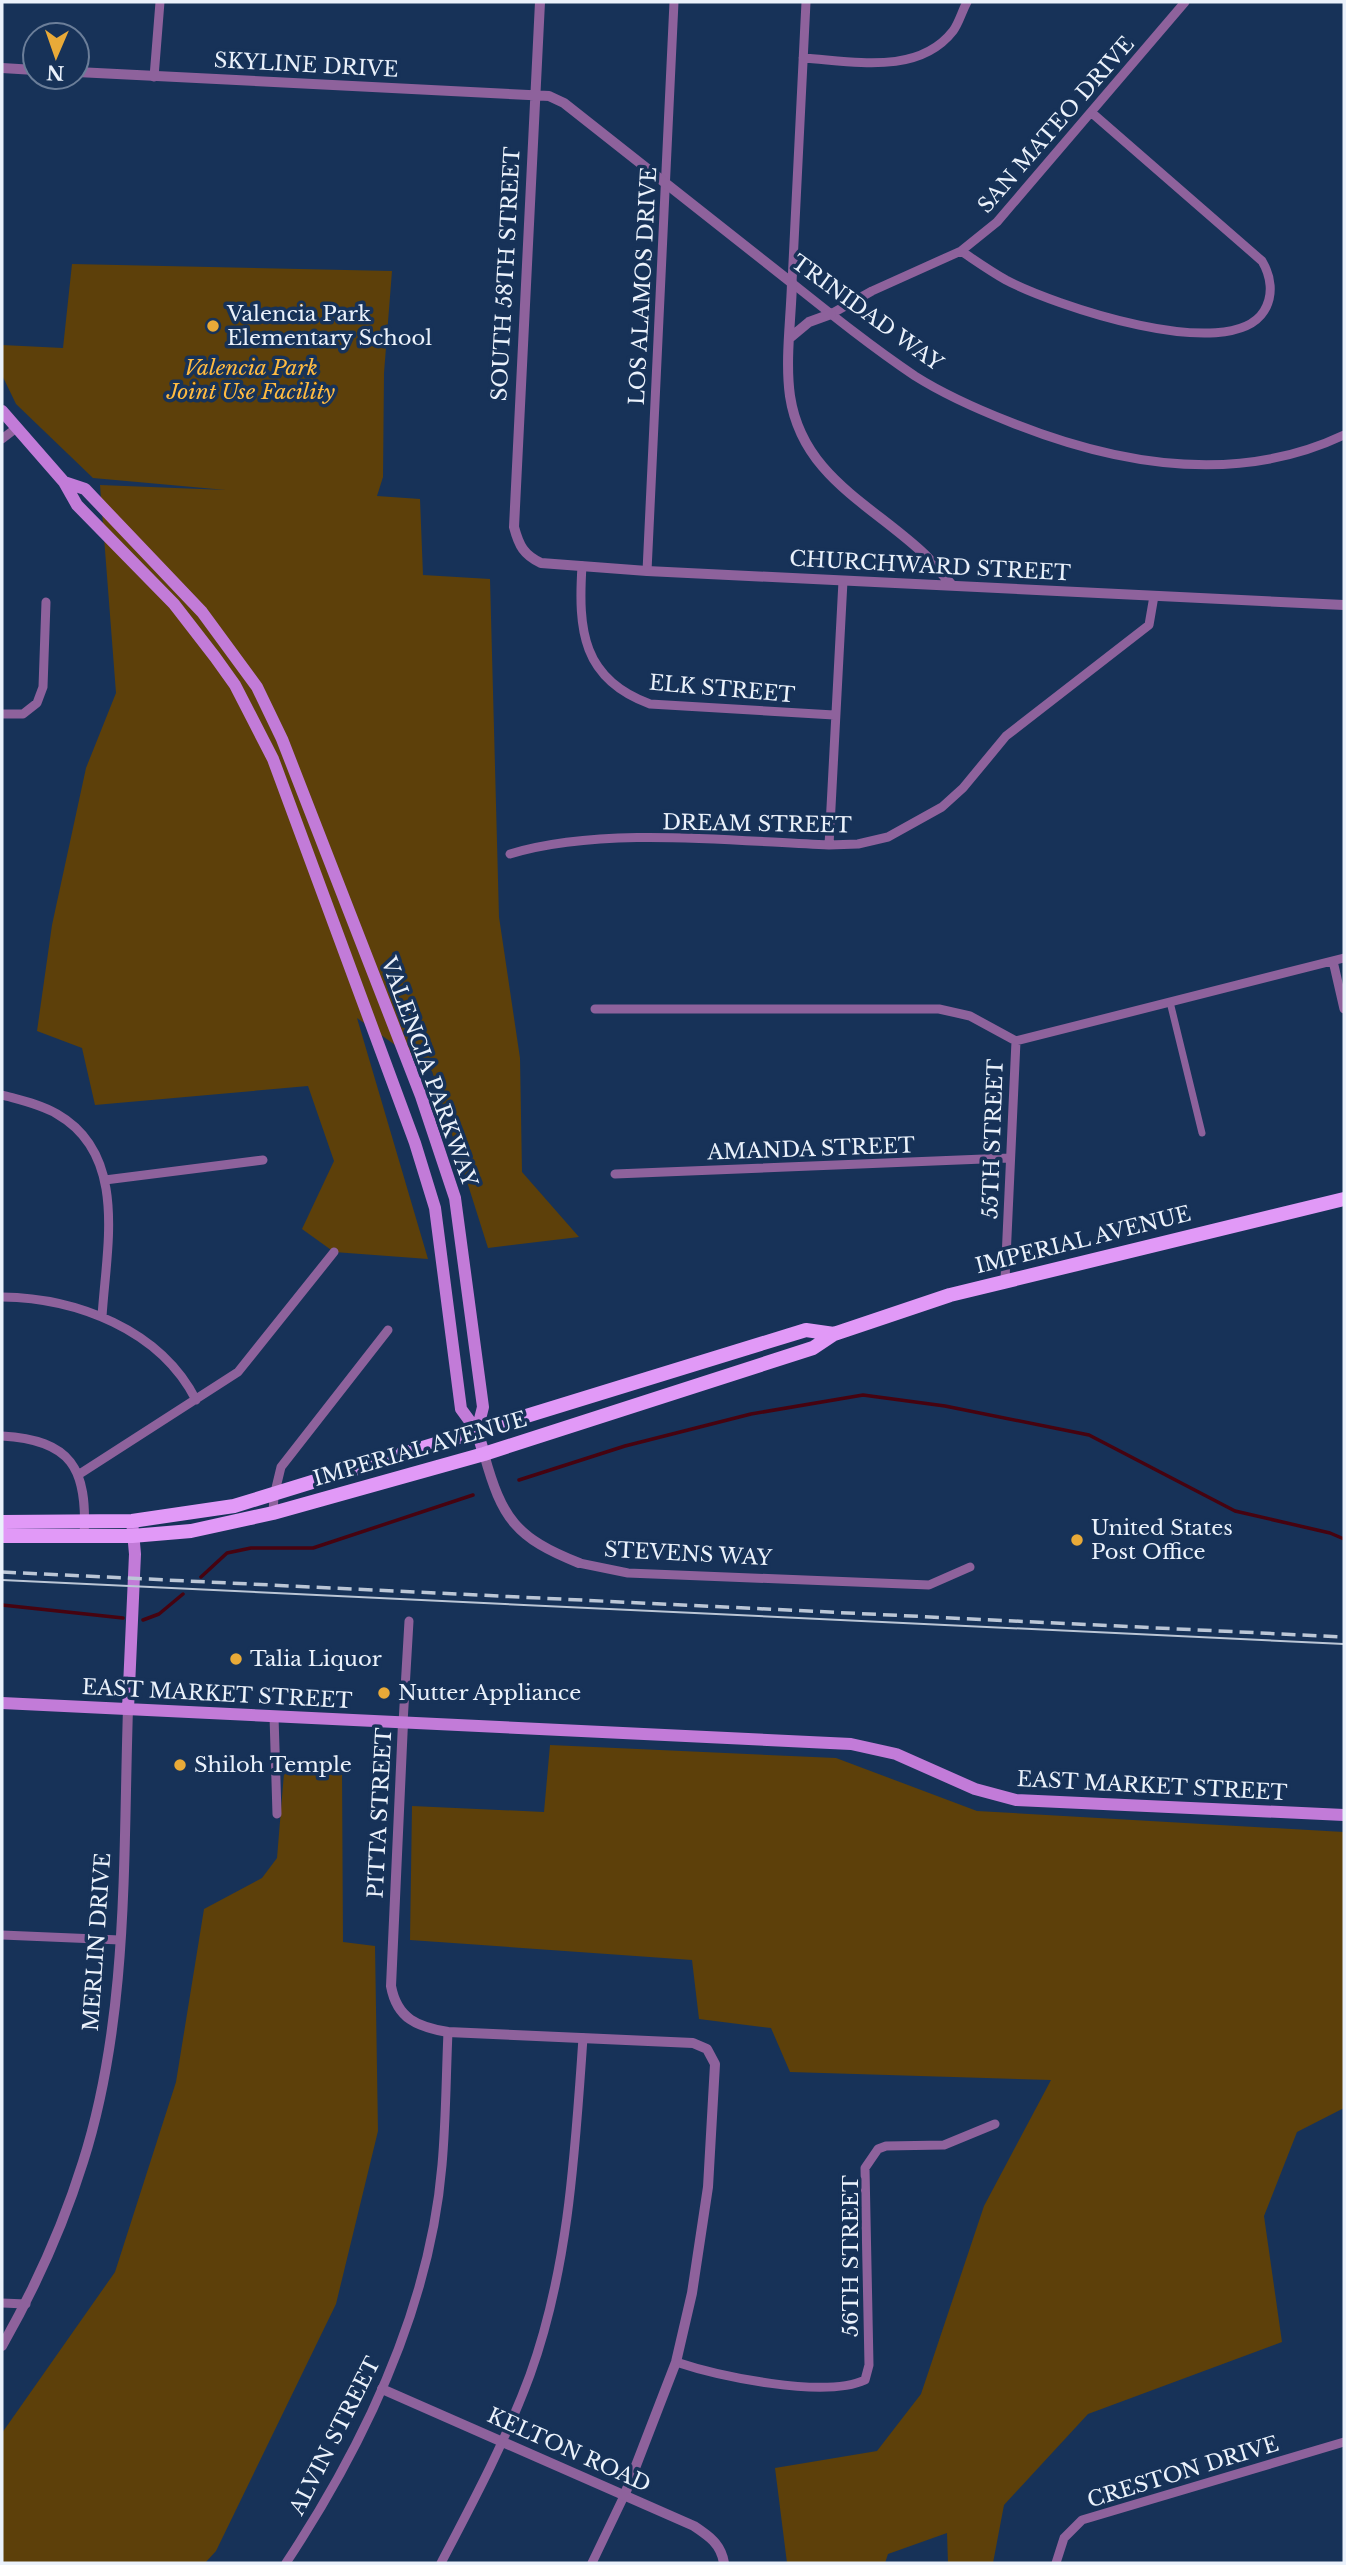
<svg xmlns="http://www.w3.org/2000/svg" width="1346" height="2565" viewBox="0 0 1346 2565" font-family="'Libre Baskerville',serif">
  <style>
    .green { fill: #5d400a }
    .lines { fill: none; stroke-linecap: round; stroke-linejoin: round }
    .stream { stroke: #460310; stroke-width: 3.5 }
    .pedestrian { stroke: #8e629c; stroke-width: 7 }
    .minor { stroke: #8e629c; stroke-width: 9 }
    .tertiary { stroke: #8e629c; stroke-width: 10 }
    .secondary { stroke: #c27bd8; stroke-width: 12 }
    .primary { stroke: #e199f7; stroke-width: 14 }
    .tram { stroke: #bbc6d6; stroke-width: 2 }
    .rail { stroke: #bbc6d6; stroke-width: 3.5; stroke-dasharray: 14 7; stroke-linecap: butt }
    .poi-dot { fill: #e9aa38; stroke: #173258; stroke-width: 2.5 }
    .labels { text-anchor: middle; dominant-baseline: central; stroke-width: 7; stroke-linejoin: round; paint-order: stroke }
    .street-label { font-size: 21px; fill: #eaf1fb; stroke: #173258 }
    .poi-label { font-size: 21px; fill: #eaf1fb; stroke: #173258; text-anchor: start }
    .park-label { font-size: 21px; font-style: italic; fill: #ffbb41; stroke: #173258 }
  </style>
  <rect width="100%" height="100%" fill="#173258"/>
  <path class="green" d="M72,264L392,271L384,373L383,477L377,496L420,499L423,575L490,579L499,917L520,1058L522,1172L579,1237L488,1248L432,1071L357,1018L428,1259L334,1252L302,1229L334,1161L308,1086L95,1105L82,1048L37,1031L52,925L86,768L116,693L100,485L226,490L93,478L16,404L2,375V345L63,348Z
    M550,1745L836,1758L977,1811L1344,1832V2108L1297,2132L1264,2216L1282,2342L1088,2414L1004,2505L993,2563H948L947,2533L888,2554L885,2563H787L775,2468L877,2451L921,2394L984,2206L1051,2080L790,2072L771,2028L699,2019L692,1960L410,1940L412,1806L544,1812Z
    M342,1771L343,1942L375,1946L378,2131L336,2304L216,2551L205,2563H2V2433L115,2272L176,2082L204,1909L262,1878L277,1858L284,1773Z"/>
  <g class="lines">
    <path class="stream" d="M519,1480L625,1446L751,1414L863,1395L945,1406L1089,1435L1235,1511L1330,1533L1344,1539
      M201,1577L227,1553L251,1548H313L473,1495
      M2,1605L123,1618
      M143,1620L159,1614L183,1594"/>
    <path class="pedestrian" d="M1170,1002L1202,1133"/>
    <path class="minor" d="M806,2L792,283C832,315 872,347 915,376C945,395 977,409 1010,422C1117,465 1236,486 1344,435
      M803,58C852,61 918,76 953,31C959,23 962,11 967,2
      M154,77L160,2
      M961,251C976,261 990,271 1006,280C1051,304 1230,366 1264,311C1274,295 1271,276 1262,261L1092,113
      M831,314L872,291L961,251L997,222L1185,2
      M2,439L15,429
      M582,566C578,630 582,679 650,704L834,715
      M647,571L674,2
      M2,714H23L37,703L43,687L46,602
      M829,845L843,581
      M510,854C602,826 732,841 829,845L858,844L888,837L942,807L963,788L1006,736L1149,625L1154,596
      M1333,961L1344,1009
      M595,1009H939L970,1016L1016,1041L1344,958
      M2,1095C20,1100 40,1104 57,1114C129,1155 106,1249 102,1317
      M615,1174L1008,1158
      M105,1180L263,1160
      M1005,1280L1016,1041
      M2,1297C76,1298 160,1329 196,1400
      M2,1436C71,1440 88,1468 84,1536
      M78,1475L238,1372L334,1252
      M273,1513L274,1496L281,1467L388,1330
      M579,1563L628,1573L929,1585L970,1567
      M274,1716L277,1814
      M403,1723L409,1621
      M2,1935L120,1940
      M2,2303L26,2304
      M676,2362C718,2376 824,2399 865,2380L869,2365L865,2168L878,2149L886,2146L944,2145L995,2124
      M286,2563C364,2445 430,2308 442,2165C446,2121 446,2076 448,2032
      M441,2563C473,2502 506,2440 530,2375C569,2267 575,2151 583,2038
      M592,2563L625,2494
      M1056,2563L1064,2538L1082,2520L1344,2442"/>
    <path class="tertiary" d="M540,2L514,527C519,546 524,555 541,563L647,571L1344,605
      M2,68L35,70
      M77,72L549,96L564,103L792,283C791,320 785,360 790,396C802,475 869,503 922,552C932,561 941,573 951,584
      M791,337L809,322L831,314
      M484,1454C502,1519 516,1538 579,1563
      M403,1723L391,1986C397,2019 418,2027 448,2032L693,2043L707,2049L715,2064L708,2187L692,2293L676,2362L625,2494
      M2,2346C35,2288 63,2226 83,2162C129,2018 123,1859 128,1709
      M382,2389L694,2526C709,2536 721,2544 724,2563"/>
    <path class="secondary" d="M2,411L64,482L77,505L174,604L215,657L235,685L273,759L415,1143L435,1208L461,1409L477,1431L484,1454
      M64,482L85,489L202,612L257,687L282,739L421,1096L455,1198L483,1407L477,1431
      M2,1703L851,1744L896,1754L975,1789L1016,1800L1344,1815
      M128,1709L135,1554L132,1521"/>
    <path class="primary" d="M2,1522L132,1521L234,1506L806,1330L834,1334
      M2,1536H132L191,1531L273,1513L484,1454L813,1348L834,1334L950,1295L1344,1199"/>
    <path class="tram" d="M2,1580L1344,1644"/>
    <path class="rail" d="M2,1572L1344,1637"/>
  </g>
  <g class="poi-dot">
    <circle cx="213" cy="326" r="7"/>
    <circle cx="1077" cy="1540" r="7"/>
    <circle cx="236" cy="1659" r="7"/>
    <circle cx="384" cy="1693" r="7"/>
    <circle cx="180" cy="1765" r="7"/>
  </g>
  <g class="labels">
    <g class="street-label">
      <text transform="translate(306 65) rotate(3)">SKYLINE DRIVE</text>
      <text transform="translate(1056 125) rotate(-49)">SAN MATEO DRIVE</text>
      <text transform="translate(506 274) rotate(-87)">SOUTH 58TH STREET</text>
      <text transform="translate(643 286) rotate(-87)">LOS ALAMOS DRIVE</text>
      <text transform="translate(867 313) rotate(36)">TRINIDAD WAY</text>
      <text transform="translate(930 566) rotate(3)">CHURCHWARD STREET</text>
      <text transform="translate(722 689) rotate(5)">ELK STREET</text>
      <text transform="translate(757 824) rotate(1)">DREAM STREET</text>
      <text transform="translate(429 1072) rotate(70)">VALENCIA PARKWAY</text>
      <text transform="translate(993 1139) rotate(-88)">55TH STREET</text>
      <text transform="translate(811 1149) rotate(-2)">AMANDA STREET</text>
      <text transform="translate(1083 1240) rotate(-14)">IMPERIAL AVENUE</text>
      <text transform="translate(420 1449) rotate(-16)">IMPERIAL AVENUE</text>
      <text transform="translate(688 1554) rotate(3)">STEVENS WAY</text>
      <text transform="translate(217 1694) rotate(3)">EAST MARKET STREET</text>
      <text transform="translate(1152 1786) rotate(3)">EAST MARKET STREET</text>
      <text transform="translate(380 1813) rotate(-87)">PITTA STREET</text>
      <text transform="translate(97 1942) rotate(-86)">MERLIN DRIVE</text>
      <text transform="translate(851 2256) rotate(-90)">56TH STREET</text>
      <text transform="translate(335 2436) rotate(-63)">ALVIN STREET</text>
      <text transform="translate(569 2450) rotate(24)">KELTON ROAD</text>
      <text transform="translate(1183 2472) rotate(-17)">CRESTON DRIVE</text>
    </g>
    <g class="poi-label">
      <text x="227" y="314">Valencia Park<tspan x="227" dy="24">Elementary School</tspan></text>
      <text x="1091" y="1528">United States<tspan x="1091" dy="24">Post Office</tspan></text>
      <text x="250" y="1659">Talia Liquor</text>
      <text x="398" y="1693">Nutter Appliance</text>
      <text x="194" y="1765">Shiloh Temple</text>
    </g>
    <g class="park-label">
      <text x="251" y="368">Valencia Park<tspan x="251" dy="24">Joint Use Facility</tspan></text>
    </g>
  </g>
  <rect width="1346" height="2565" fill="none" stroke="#eaf1fb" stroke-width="7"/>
  <g transform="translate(56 56) rotate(182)"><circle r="33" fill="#173258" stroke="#6b7e99" stroke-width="2"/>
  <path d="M0-5L12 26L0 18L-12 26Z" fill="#e9aa38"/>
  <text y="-10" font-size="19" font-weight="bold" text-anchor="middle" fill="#eaf1fb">N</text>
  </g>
</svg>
